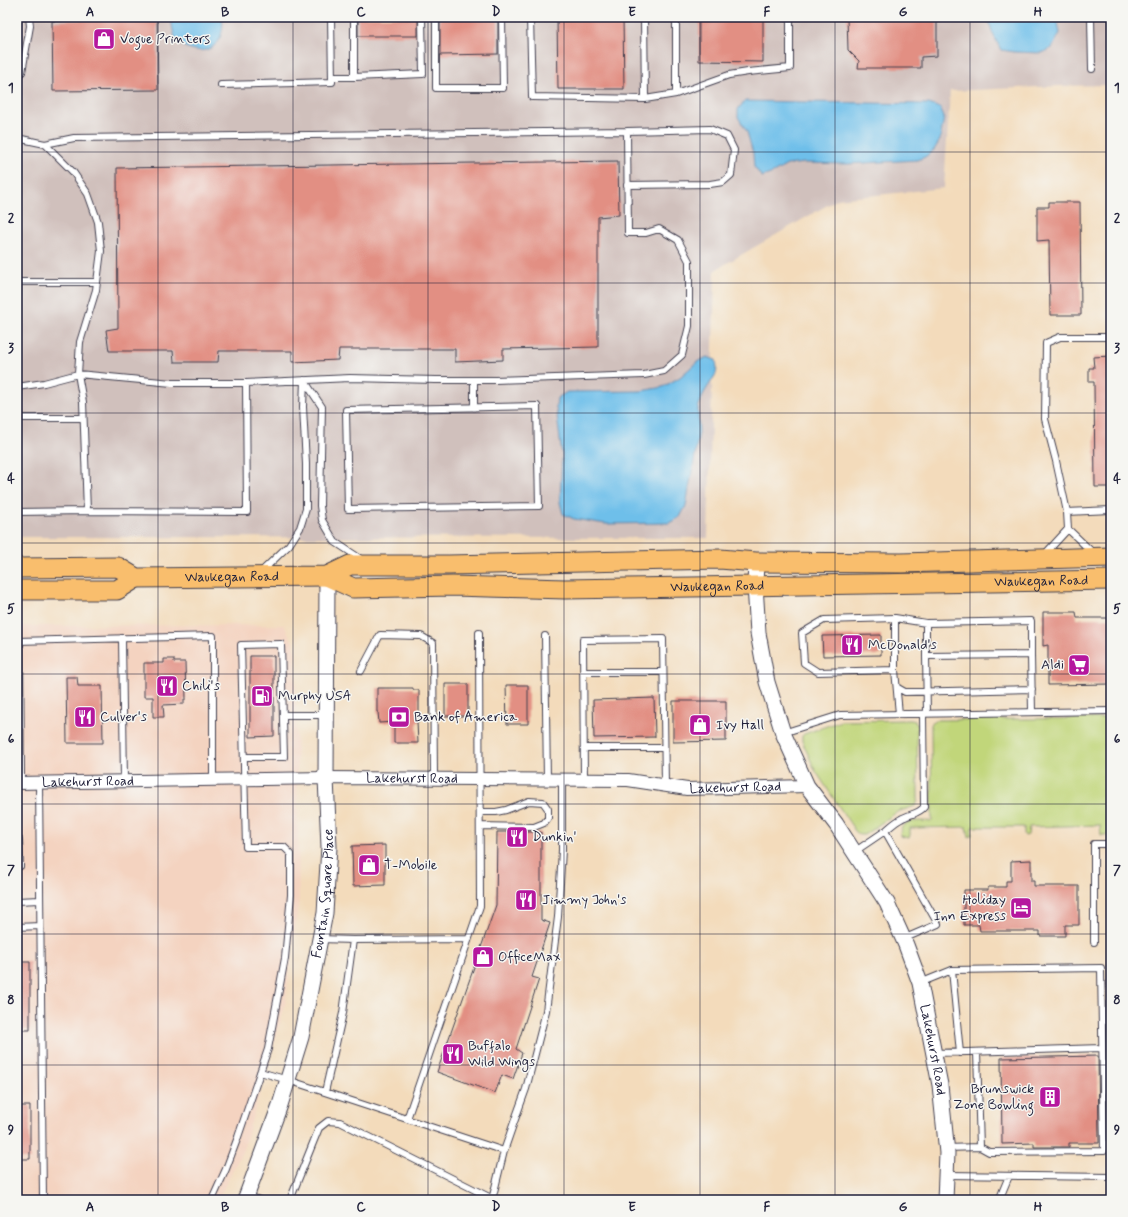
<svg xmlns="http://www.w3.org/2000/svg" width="1128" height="1217" viewBox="0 0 1128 1217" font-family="Mynerve,sans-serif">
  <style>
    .built { fill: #f4d3c0 }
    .industrial { fill: #d0c0bc }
    .green { fill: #c1d67a; stroke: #727c5a }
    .water { fill: #6ebfea; stroke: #487092 }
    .building { fill: #e28f83 }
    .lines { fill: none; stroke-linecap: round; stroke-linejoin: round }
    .service-casing { stroke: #413e4e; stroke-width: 8 }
    .minor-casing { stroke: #413e4e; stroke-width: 14 }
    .tertiary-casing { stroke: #413e4e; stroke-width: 17 }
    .primary-casing { stroke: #413e4e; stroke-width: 21 }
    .service { stroke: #fff; stroke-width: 6 }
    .minor { stroke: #fff; stroke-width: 12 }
    .tertiary { stroke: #fff; stroke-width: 15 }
    .primary { stroke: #f9be6d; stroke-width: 19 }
    .grid { fill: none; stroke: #22223b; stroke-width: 1; stroke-opacity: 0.55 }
    .labels { text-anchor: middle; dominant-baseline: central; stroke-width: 3; stroke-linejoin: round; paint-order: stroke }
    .poi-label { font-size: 14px; fill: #22223b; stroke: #f6f6f2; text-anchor: start }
    .street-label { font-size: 14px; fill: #22223b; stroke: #f6f6f2 }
    .neatline { fill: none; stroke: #22223b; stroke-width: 1.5 }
    .grid-label { font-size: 13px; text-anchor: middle; font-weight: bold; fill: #22223b }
  </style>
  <rect width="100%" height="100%" fill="#f6f6f2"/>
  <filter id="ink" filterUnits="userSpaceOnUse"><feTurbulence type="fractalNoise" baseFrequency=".025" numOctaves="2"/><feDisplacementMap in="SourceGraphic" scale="8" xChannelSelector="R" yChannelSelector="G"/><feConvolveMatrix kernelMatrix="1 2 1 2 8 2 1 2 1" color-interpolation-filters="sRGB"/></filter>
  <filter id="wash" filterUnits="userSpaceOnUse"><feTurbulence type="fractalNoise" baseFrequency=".012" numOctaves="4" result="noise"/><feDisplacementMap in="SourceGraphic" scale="16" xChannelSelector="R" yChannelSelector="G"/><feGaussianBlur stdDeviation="0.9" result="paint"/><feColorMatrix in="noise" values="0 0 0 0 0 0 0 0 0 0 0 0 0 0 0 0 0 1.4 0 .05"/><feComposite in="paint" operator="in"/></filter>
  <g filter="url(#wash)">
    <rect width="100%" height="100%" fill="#f3dbbb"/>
    <path class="built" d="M284,625L295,646L299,899L285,1006L243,1150L218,1200H17V626Z"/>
    <path class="industrial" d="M17,17H1111V85L1060,86L950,91L944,188L838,199L715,270L708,538L17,537Z"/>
    <path class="green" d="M1111,718V835H1101L1100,825L1029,827L1028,835L1025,836L1024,834V827H972V835L969,837L967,827L910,828V835L909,838L900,836C900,817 919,822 932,821L931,725L933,721L935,720Z
      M911,720L915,721L917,726L918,799L917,803L915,806L897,812L864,835H860L855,831L815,770L802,741V736L804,734L841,721Z"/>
    <path class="water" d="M171,17H222C226,38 213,56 191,49C186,48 180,45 177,41C173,35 172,25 171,17Z
      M988,17H1057L1060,33L1052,48L1042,53L1015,52L1001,50L992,32Z
      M745,101L929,104L940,108L944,117L940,140L934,150L925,157L917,160L847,164L804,163L787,165L773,173L762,177L754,167L753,153L747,132L738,117V109Z
      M707,357L716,360L717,368L716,374L704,393L698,408L699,432L686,506L680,517L669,523L606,524L574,519L563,514L560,502L562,455L556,408L557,398L567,392L641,391L663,387L680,377L697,362Z"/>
    <g id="blocks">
      <path class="building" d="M115,17H157L158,90L53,91L52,21L115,19Z
        M358,17H418V36H358Z
        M440,17H498V54L440,55Z
        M557,17H623L624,89H558Z
        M699,17H763V62L699,61Z
        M847,17H937V56L921,57V68H858L859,61L848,50Z
        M618,161L619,215L598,217V347L503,349V360L455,362V349H339L338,360L292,362V351H219L218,362H174L173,351H109L106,330L118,328L117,168Z
        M1049,202H1080L1081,315H1050L1049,240L1037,241V207H1049Z
        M1111,356V487H1095L1094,382H1089V368H1094L1093,357Z
        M1043,612H1076L1077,618H1111V684L1048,685V645L1043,646Z
        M881,635V655L823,656L822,636Z
        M250,656H274V736L250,737Z
        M164,659H174V662H185L186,699H184V704L163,705L164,717H153V697H144V663H164Z
        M66,677H77L78,686H102L103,743H67Z
        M445,684H468V716H445Z
        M506,685H528V724H507Z
        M377,688H413V690H419V722H417L418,743H394V722L379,723L378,712H377Z
        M654,698L655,737L594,738L593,700Z
        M673,701H726V741L673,742Z
        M497,832H541V920L550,923L532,977L539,979L516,1049L522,1053L513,1079L502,1075L495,1093L437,1072L496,905Z
        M385,845V885L353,886L352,846Z
        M1031,860V881H1034V886H1079V925H1065V936H1040V931H980L979,925H964V890H988V887H1006V881H1011V861Z
        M17,962H30V1030H17Z
        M1098,1056L1099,1143H1069V1147H1034V1143L1002,1144L1001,1058Z
        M17,1106H30V1159H17Z"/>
    </g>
  </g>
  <g filter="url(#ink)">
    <use href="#blocks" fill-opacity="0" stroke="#413e4e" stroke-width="1"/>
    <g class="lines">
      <g class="service-casing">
        <path id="service" d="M354,17V77L423,74L422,17
          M436,17V88H503L502,17
          M530,17L532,97L645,99L644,17
          M676,17V94L729,75L748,72L790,68V17
          M1091,17L1092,69
          M17,75L22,72L30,26L29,17
          M332,77H354
          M221,85L332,82L331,17
          M645,99L676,94
          M627,131L710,129L727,136L734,150L731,175L723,182L710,184L627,185
          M17,138L45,144L73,172L88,194L98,222L101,251L96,290L80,342L78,374L44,383L17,387
          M45,144L74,138L627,131L628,233H646L659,229L678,240L689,261V326L682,355L664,371L644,375L495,380H436L350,378L246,383H172L78,374L83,402L87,511L247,512L246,383
          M17,282H97
          M474,380V408
          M537,406L539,506L348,509L346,410Z
          M17,418H83
          M17,512L87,511
          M1067,512L1111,510
          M1068,529L1067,512L1056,461L1045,419L1046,343L1060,337H1111
          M1045,554L1068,529L1093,553
          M261,572L289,545L300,528L306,509V464L303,407L304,380L322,407L320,506L322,520L335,542L361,559
          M895,618V670L899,714
          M545,636L547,780
          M122,638L124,781
          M17,641L213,636V780
          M20,641L21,783
          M926,656V623L1031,621V655
          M895,670L818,672L804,663L802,633L824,620L895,618L926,623
          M361,671L380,635L421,636L433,643L434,778
          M583,672H663
          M898,688L905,692L1032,689
          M927,713L926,656L1031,655L1032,712
          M283,715H325
          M783,733L840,715L1111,711
          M584,748H664
          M584,780L583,640L663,639L665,785
          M39,782L43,1200
          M480,812H496L506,810L529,801L543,802L548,809V818L544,823L534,827L480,826
          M885,831C890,827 895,822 901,819C909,814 919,814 924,807L923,714
          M17,838L19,839L20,866
          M854,852L885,831L938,924L903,939
          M17,901L40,900
          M17,927L40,926
          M320,939L353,940
          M1094,942V844H1111
          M952,970L960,1053
          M920,983L952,970L1101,968L1104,1151L989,1152L980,1147L946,1148
          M977,1052L980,1147
          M934,1053L1102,1048
          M260,1072L288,1080L504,1151L513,1125L526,1089L546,1011L558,917L562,850V780
          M325,1092L343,1013L353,940L468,939
          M407,1119L480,906L479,633
          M947,1175L1111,1177
          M246,1195L259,1200
          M212,1200L226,1169L238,1137L268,1049L285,958L291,895V854L284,847H246L241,645L281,644L284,757H244
          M290,1200L319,1128L328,1121L340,1122L493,1199
          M492,1200L504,1151
          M999,1200L1009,1176"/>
      </g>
      <g class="minor-casing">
        <g id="minor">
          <path id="s1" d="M17,783L326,778L628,780L687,789L807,786"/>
        </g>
      </g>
      <g class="tertiary-casing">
        <g id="tertiary">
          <path id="s2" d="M756,562L755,585L758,633L767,682L783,733L807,786L836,824L887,903L906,945L920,983L940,1085L947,1153L945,1200"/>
          <path id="s3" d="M245,1200L280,1105L301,1037L325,913L329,847L326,778L327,576"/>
        </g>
      </g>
      <g class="primary-casing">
        <g id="primary">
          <path id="s4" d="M17,568L118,567L136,578L327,576L350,565H449L720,559L756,562L901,563L1111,557"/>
          <path id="s5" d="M327,576L353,588L453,586L565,589L1111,580"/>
          <path d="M17,590H117L136,578"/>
        </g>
      </g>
      <use href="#service" class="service"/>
      <use href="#minor" class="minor"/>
      <use href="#tertiary" class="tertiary"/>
      <use href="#primary" class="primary"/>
    </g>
  </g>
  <path class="grid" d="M158,17V1200M293,17V1200M428,17V1200M564,17V1200M700,17V1200M835,17V1200M970,17V1200M17,152H1111M17,283H1111M17,413H1111M17,543H1111M17,674H1111M17,804H1111M17,934H1111M17,1065H1111"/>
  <defs>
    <g id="shop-square" transform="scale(1.15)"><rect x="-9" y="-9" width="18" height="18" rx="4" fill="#b5179e" stroke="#f6f6f2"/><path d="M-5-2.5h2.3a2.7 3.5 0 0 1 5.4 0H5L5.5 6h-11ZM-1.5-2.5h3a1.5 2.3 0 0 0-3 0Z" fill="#fff"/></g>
    <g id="restaurant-square" transform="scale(1.15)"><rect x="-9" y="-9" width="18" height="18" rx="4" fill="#b5179e" stroke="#f6f6f2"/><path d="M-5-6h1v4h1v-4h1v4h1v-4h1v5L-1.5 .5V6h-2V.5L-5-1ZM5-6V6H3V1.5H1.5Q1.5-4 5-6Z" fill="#fff"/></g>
    <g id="supermarket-square" transform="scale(1.15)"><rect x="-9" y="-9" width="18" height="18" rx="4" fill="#b5179e" stroke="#f6f6f2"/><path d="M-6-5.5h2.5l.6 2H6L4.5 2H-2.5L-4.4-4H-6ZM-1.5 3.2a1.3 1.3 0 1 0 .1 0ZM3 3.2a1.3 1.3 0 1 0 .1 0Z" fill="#fff"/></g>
    <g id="fuel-square" transform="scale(1.15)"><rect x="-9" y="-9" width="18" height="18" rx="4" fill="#b5179e" stroke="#f6f6f2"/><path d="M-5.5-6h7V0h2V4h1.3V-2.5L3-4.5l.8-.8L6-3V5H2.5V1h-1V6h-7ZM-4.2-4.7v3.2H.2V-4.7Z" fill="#fff"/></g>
    <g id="bank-square" transform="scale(1.15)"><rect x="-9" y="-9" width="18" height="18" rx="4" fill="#b5179e" stroke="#f6f6f2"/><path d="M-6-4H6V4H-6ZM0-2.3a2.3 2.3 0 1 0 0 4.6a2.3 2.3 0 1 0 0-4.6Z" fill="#fff"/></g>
    <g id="hotel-square" transform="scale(1.15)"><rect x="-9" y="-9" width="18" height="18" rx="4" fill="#b5179e" stroke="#f6f6f2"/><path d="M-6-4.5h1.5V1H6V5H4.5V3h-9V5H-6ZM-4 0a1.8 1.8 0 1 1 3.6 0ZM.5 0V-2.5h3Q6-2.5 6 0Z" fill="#fff"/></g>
    <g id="building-square" transform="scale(1.15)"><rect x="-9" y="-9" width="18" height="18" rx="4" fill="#b5179e" stroke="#f6f6f2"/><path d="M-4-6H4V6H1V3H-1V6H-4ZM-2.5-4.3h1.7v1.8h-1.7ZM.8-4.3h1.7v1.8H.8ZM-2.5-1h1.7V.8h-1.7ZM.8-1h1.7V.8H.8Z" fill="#fff"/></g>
  </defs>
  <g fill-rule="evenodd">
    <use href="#shop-square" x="104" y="39"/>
    <use href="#restaurant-square" x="852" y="645"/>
    <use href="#supermarket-square" x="1079" y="665"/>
    <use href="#restaurant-square" x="167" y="686"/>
    <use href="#fuel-square" x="262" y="696"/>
    <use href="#restaurant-square" x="85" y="717"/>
    <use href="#bank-square" x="399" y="717"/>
    <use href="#shop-square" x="700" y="725"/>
    <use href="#restaurant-square" x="517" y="837"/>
    <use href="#shop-square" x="369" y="865"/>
    <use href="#restaurant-square" x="526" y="900"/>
    <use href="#hotel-square" x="1021" y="908"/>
    <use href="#shop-square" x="483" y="957"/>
    <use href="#restaurant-square" x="453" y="1054"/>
    <use href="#building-square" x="1050" y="1097"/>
  </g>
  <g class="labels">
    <g class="poi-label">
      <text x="120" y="39">Vogue Printers</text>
      <text x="868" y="645">McDonald's</text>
      <text x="1064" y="665" text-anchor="end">Aldi</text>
      <text x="182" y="686">Chili's</text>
      <text x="278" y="696">Murphy USA</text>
      <text x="100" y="717">Culver's</text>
      <text x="414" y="717">Bank of America</text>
      <text x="716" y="725">Ivy Hall</text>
      <text x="532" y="837">Dunkin'</text>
      <text x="384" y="865">T-Mobile</text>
      <text x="542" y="900">Jimmy John's</text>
      <text x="1006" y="900" text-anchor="end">Holiday<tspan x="1006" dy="16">Inn Express</tspan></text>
      <text x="498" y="957">OfficeMax</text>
      <text x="468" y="1046">Buffalo<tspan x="468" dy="16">Wild Wings</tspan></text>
      <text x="1034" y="1089" text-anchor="end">Brunswick<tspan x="1034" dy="16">Zone Bowling</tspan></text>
    </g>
    <g class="street-label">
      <text stroke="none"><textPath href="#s4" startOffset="218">Waukegan Road</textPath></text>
      <text stroke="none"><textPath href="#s5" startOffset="717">Waukegan Road</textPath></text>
      <text stroke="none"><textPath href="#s5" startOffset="393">Waukegan Road</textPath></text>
      <text stroke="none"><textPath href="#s1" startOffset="395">Lakehurst Road</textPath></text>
      <text stroke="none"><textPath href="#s1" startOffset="71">Lakehurst Road</textPath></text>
      <text stroke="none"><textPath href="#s1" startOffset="719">Lakehurst Road</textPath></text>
      <text stroke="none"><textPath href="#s3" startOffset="318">Fountain Square Place</textPath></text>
      <text stroke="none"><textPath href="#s2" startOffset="529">Lakehurst Road</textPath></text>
    </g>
  </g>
  <rect width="1128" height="1217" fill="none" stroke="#f6f6f2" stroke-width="44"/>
  <rect x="22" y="22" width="1084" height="1173" class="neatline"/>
  <g class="grid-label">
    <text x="90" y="16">A</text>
    <text x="225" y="16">B</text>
    <text x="361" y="16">C</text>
    <text x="496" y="16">D</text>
    <text x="632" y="16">E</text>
    <text x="767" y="16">F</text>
    <text x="903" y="16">G</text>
    <text x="1038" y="16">H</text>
    <text x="11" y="92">1</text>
    <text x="1117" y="92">1</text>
    <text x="11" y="222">2</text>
    <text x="1117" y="222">2</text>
    <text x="11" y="352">3</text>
    <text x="1117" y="352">3</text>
    <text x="11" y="483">4</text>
    <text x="1117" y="483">4</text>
    <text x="11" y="613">5</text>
    <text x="1117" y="613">5</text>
    <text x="11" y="743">6</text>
    <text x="1117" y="743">6</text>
    <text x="11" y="874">7</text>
    <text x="1117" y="874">7</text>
    <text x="11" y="1004">8</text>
    <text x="1117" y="1004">8</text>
    <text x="11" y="1134">9</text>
    <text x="1117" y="1134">9</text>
    <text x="90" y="1211">A</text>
    <text x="225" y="1211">B</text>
    <text x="361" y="1211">C</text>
    <text x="496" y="1211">D</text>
    <text x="632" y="1211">E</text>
    <text x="767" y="1211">F</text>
    <text x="903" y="1211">G</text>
    <text x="1038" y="1211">H</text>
  </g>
</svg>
